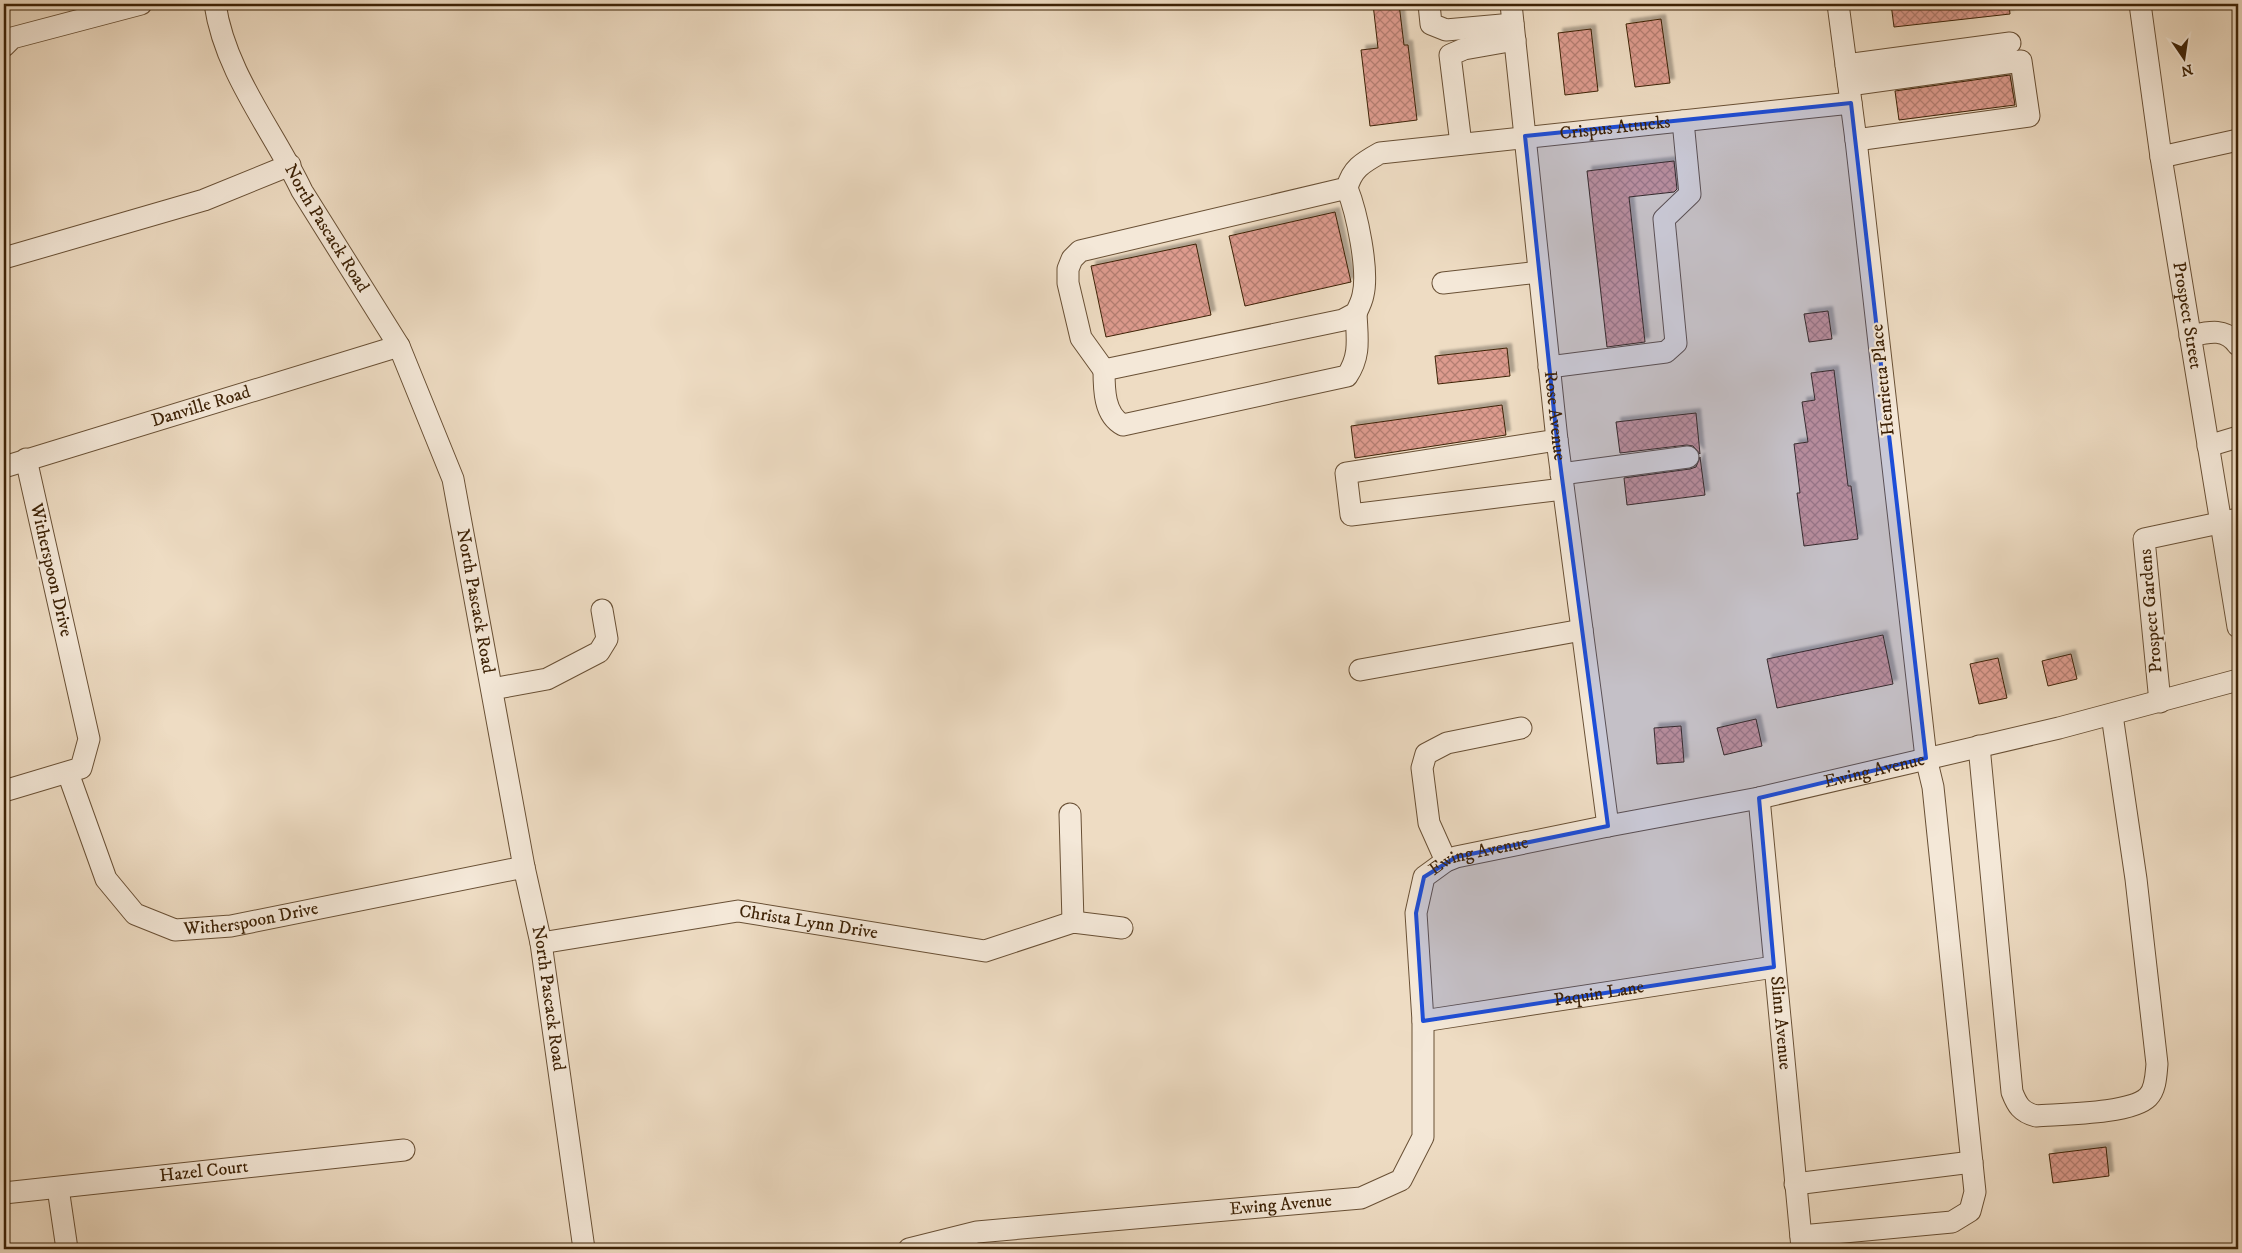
<svg xmlns="http://www.w3.org/2000/svg" width="2242" height="1253" viewBox="0 0 2242 1253" font-family="'IM FELL DW Pica',serif">
  <style>
    .building { fill: url(#building-cross-hatch); stroke: #3d2206; filter: url(#shadow) }
    .lines { fill: none; stroke-linecap: round; stroke-linejoin: round }
    .minor-casing { stroke: #695035; stroke-width: 23 }
    .minor { stroke: #f4e8d8; stroke-width: 21 }
    .marked { fill: #1d4ed8; fill-opacity: 0.2; stroke: #1d4ed8; stroke-width: 4; stroke-linejoin: round }
    .labels { text-anchor: middle; dominant-baseline: central; stroke-width: 4.5; stroke-linejoin: round; paint-order: stroke }
    .street-label { font-size: 18px; fill: #3d2206; stroke: #f4e8d8 }
  </style>
  <defs>
    <pattern id="building-cross-hatch" width="8" height="8" patternUnits="userSpaceOnUse" patternTransform="scale(1.25)"><rect width="8" height="8" fill="#dd9b8e"/><path d="M0 0l8 8M0 8l8-8" fill="none" stroke="#b47e72"/></pattern>
    <filter id="shadow"><feDropShadow dx="4.5" dy="-4.5" stdDeviation="1" flood-color="#0004"/></filter>
  </defs>
  <rect width="100%" height="100%" fill="#eedcc3"/>
  <filter id="stains"><feTurbulence type="fractalNoise" baseFrequency=".004" numOctaves="4"/><feColorMatrix values="0 0 0 0 .2 0 0 0 0 .09 0 0 0 0 .02 0 0 0 .5 -.17"/></filter>
  <radialGradient id="worn" r=".72"><stop offset=".6" stop-color="#630" stop-opacity="0"/><stop offset="1" stop-color="#630" stop-opacity=".3"/></radialGradient>
  <path class="building" d="M1373,4H1399L1404,45H1408L1417,120L1370,126L1361,50L1378,48Z
    M1891,4H2009L2010,14L1894,27Z
    M1661,19L1670,83L1635,87L1626,24Z
    M1591,29L1598,91L1565,95L1558,33Z
    M2010,75L2015,105L1899,120L1895,91Z
    M1674,161L1677,189L1674,192L1629,197L1645,342L1607,347L1587,171Z
    M1335,212L1351,282L1245,306L1229,236Z
    M1196,244L1211,315L1106,337L1091,266Z
    M1828,311L1832,339L1809,342L1804,314Z
    M1507,348L1510,376L1438,384L1435,356Z
    M1834,370L1848,486H1851L1858,539L1804,546L1797,493H1800L1794,444L1808,442L1802,402L1815,400L1811,373Z
    M1502,405L1506,435L1355,458L1351,426Z
    M1696,413L1700,454L1693,446L1687,445L1620,453L1616,422Z
    M1700,457L1705,495L1627,505L1624,478L1690,469L1696,467Z
    M1883,635L1893,684L1777,708L1767,659Z
    M2071,654L2077,679L2048,686L2042,661Z
    M1998,658L2007,698L1979,704L1970,664Z
    M1756,719L1762,746L1724,755L1717,728Z
    M1681,726L1684,762L1657,764L1654,728Z
    M2106,1147L2109,1176L2053,1183L2049,1154Z"/>
  <g class="lines">
    <g class="minor-casing">
      <g id="minor">
        <path id="s1" d="M215,4C225,73 273,130 302,191L399,346L453,479L524,867L541,943L584,1249"/>
        <path d="M1429,4L1431,24L1446,30L1513,24"/>
        <path id="s2" d="M1511,4L1557,440L1608,826"/>
        <path id="s3" d="M2140,4L2161,157L2238,627"/>
        <path d="M4,46L12,38L141,4"/>
        <path d="M1846,65L2010,43"/>
        <path d="M1849,85L2021,61L2029,116L1856,140"/>
        <path d="M1461,144L1450,55L1464,49L1515,40"/>
        <path d="M2161,157L2238,140"/>
        <path id="s4" d="M1347,188C1357,213 1369,270 1363,295C1362,301 1359,307 1356,313L1343,320L1104,370L1081,338L1068,283V269L1072,259L1080,251L1347,188C1352,169 1362,163 1380,153L1851,103"/>
        <path d="M4,258L204,200L290,165"/>
        <path d="M1443,283L1539,272"/>
        <path d="M2190,336C2208,332 2225,327 2238,345"/>
        <path d="M1549,367L1666,352L1676,343L1664,219L1690,194L1683,121"/>
        <path d="M1104,370C1104,389 1104,415 1123,425L1347,376C1361,355 1357,338 1356,313"/>
        <path d="M1557,440L1346,473L1351,515L1563,489"/>
        <path d="M2208,446L2238,437"/>
        <path id="s5" d="M4,467L399,346"/>
        <path d="M1561,474L1688,457"/>
        <path d="M1360,670L1582,630"/>
        <path d="M492,689L547,679L599,652L607,639L602,610"/>
        <path d="M2160,702L2144,539L2238,519"/>
        <path d="M1979,746L2012,1092C2017,1105 2021,1112 2036,1116C2061,1114 2131,1114 2148,1097C2156,1089 2156,1074 2157,1064L2136,879L2112,715"/>
        <path id="s6" d="M68,773L106,879L135,914L175,930L231,926L524,867"/>
        <path d="M4,791L81,768L89,739L26,459"/>
        <path id="s7" d="M1759,798L1802,1248"/>
        <path d="M1070,814L1073,922"/>
        <path d="M1446,861L1429,823L1422,768L1426,754L1447,743L1521,728"/>
        <path id="s8" d="M541,943L738,911L985,951L1073,922L1122,928"/>
        <path id="s9" d="M1423,1021L1774,967"/>
        <path d="M1795,1184L1972,1162"/>
        <path d="M58,1188L67,1249"/>
        <path id="s10" d="M4,1193L404,1150"/>
        <path d="M1801,1236L1952,1222L1970,1211L1975,1192L1933,787L1926,758L1856,140L1838,4"/>
        <path id="s11" d="M909,1249L977,1232L1361,1198L1401,1180L1423,1137V1021L1416,913L1424,877L1446,861L1456,857L1608,826L1759,798L2059,728L2238,680"/>
      </g>
    </g>
    <use href="#minor" class="minor"/>
  </g>
  <path class="marked" d="M1851,103L1926,758L1759,798L1774,967L1423,1021L1416,913L1424,877L1456,857L1608,826L1557,440L1525,136Z"/>
  <g class="labels">
    <g class="street-label">
      <text stroke="none"><textPath href="#s4" startOffset="1080">Crispus Attucks</textPath></text>
      <text stroke="none"><textPath href="#s1" startOffset="252">North Pascack Road</textPath></text>
      <text stroke="none"><textPath href="#s3" startOffset="315">Prospect Street</textPath></text>
      <text transform="translate(1883 380) rotate(-96)">Henrietta Place</text>
      <text stroke="none"><textPath href="#s5" startOffset="206">Danville Road</textPath></text>
      <text stroke="none"><textPath href="#s2" startOffset="414">Rose Avenue</textPath></text>
      <text transform="translate(51 570) rotate(77)">Witherspoon Drive</text>
      <text stroke="none"><textPath href="#s1" startOffset="658">North Pascack Road</textPath></text>
      <text transform="translate(2151 611) rotate(-95)">Prospect Gardens</text>
      <text stroke="none"><textPath href="#s11" startOffset="1274">Ewing Avenue</textPath></text>
      <text stroke="none"><textPath href="#s11" startOffset="869">Ewing Avenue</textPath></text>
      <text stroke="none"><textPath href="#s6" startOffset="278">Witherspoon Drive</textPath></text>
      <text stroke="none"><textPath href="#s8" startOffset="271">Christa Lynn Drive</textPath></text>
      <text stroke="none"><textPath href="#s9" startOffset="178">Paquin Lane</textPath></text>
      <text stroke="none"><textPath href="#s1" startOffset="1062">North Pascack Road</textPath></text>
      <text stroke="none"><textPath href="#s7" startOffset="226">Slinn Avenue</textPath></text>
      <text stroke="none"><textPath href="#s10" startOffset="201">Hazel Court</textPath></text>
      <text stroke="none"><textPath href="#s11" startOffset="375">Ewing Avenue</textPath></text>
    </g>
  </g>
  <rect width="2242" height="1253" fill="none" stroke="#eedcc3" stroke-width="20"/>
  <rect x="5" y="5" width="2232" height="1243" fill="none" stroke="#3d2206" stroke-width="2.5"/>
  <rect x="10" y="10" width="2222" height="1233" fill="none" stroke="#3d2206"/>
  <g transform="translate(2184 58) rotate(167)" stroke="#f4e8d8" stroke-width="4" paint-order="stroke">
  <path d="M0-4L9 19L0 12L-9 19Z" fill="#3d2206"/>
  <text y="-8" font-size="14" font-weight="bold" text-anchor="middle" fill="#3d2206">N</text>
  </g>
  <rect width="100%" height="100%" filter="url(#stains)"/>
  <rect width="100%" height="100%" fill="url(#worn)"/>
</svg>
